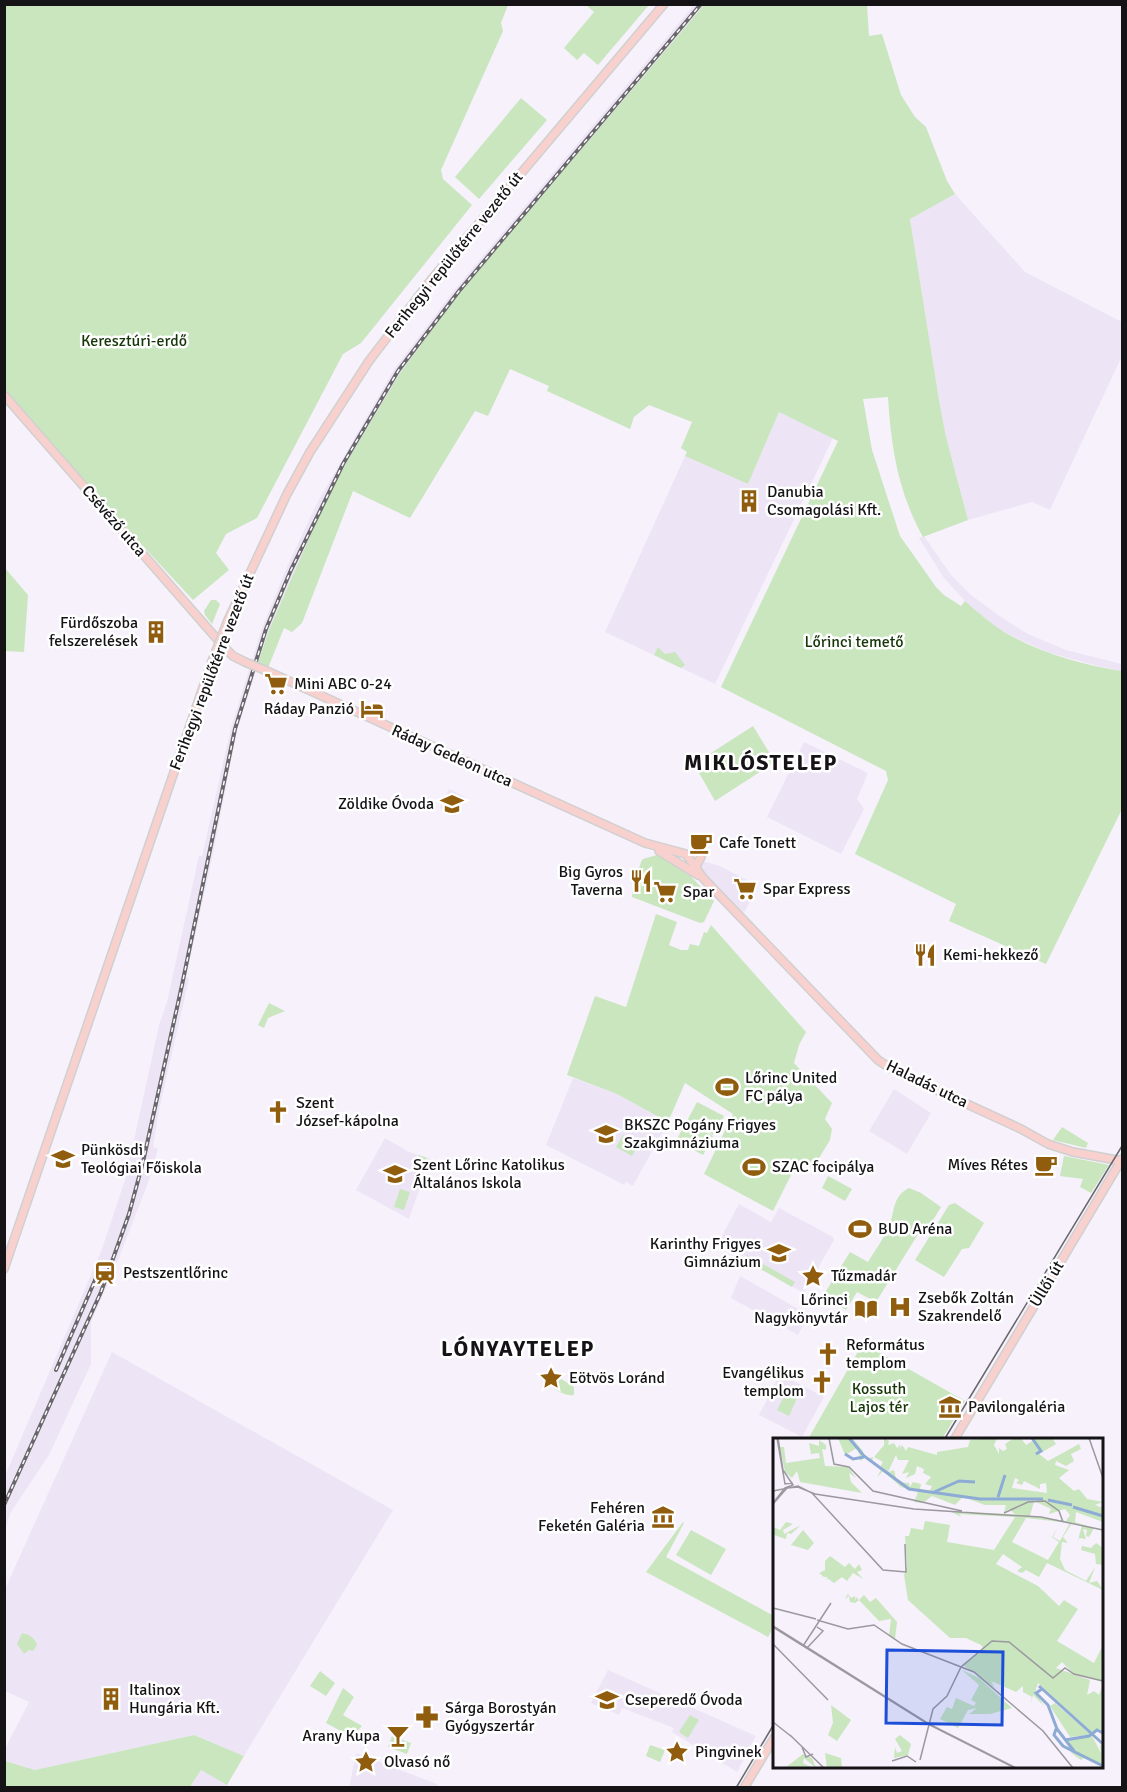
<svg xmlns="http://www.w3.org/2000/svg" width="1127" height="1792" viewBox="0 0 1127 1792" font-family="Signika,sans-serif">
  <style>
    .built { fill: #ede5f5 }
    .green { fill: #c9e6bf }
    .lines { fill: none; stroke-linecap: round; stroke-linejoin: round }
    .major-casing { stroke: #d0d0d0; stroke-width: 10 }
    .major { stroke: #f8d1ce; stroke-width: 7 }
    .tram { stroke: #69666c; stroke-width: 1.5 }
    .rail-casing { stroke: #69666c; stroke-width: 4 }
    .rail { stroke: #fff; stroke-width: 1.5; stroke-dasharray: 4.5; stroke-linecap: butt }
    .major-bridge-casing { stroke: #d0d0d0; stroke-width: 10; stroke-linecap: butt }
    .major-bridge { stroke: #f8d1ce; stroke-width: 7 }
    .labels { text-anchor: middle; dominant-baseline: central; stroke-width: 5; stroke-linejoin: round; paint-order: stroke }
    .street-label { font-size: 16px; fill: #151316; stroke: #fff }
    .park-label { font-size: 16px; fill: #163608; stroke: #fff }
    .poi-label { font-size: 16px; fill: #151316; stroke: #fff; text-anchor: start }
    .district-label { font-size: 22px; font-weight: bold; letter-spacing: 1.5px; fill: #151316; stroke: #fff }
    .inset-river { fill: none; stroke: #8eabd6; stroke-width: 3 }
    .inset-road { fill: none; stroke: #9c989f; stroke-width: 1.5 }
    .view { fill: #1d4ed8; fill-opacity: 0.15; stroke: #1d4ed8; stroke-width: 3 }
    .inset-edge { fill: none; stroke: #151316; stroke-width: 3 }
  </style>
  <rect width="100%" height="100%" fill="#f6f1fb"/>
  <path class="built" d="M694,5H704L460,292L400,373L269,630L237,730L212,858L186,977L189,979L159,1110L153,1147L158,1149L148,1183L120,1255L91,1322V1364L49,1455L11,1512L5,1528V1476L102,1249L126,1177L159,1025L167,1002L199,856H202L231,728L262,628L287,567L316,505L395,368L456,288Z
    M955,194L1025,272L1122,322V356L1050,510L1032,502L968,520L946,437L939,400L910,219Z
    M779,412L833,438L715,684L605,632L685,456L748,484Z
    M924,536L951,575L971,595L1001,617L1028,634L1066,650L1122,664V671L1098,666L1050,653L1016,638L996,627L965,601L944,578L919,538Z
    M804,742L868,773L857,799L864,809L841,854L767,817Z
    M449,789L465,797L456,816L440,808Z
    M702,861L720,866L758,886L743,915L700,870L698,864Z
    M573,1078L617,1094L668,1122L633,1186L626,1182L624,1185L546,1145Z
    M894,1089L931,1113L907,1154L869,1131Z
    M385,1138L409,1152L430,1159L409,1219L356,1190Z
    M739,1204L771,1222L779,1208L833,1237L834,1240L804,1293L717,1245Z
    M740,1276L809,1315L798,1335L731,1298Z
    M112,1352L393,1510L244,1756L194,1735L35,1770L5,1761L4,1751L29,1702L5,1691V1589Z
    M780,1374L824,1397L802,1437L759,1415Z
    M608,1670L756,1736L737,1772L672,1732L674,1728L622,1708L619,1715L591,1703Z
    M356,1753L437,1784L436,1788H349Z
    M201,1770L231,1787L190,1788Z"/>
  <path class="green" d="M4,5H508L501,23L503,31L441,170L443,179L472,205L361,343L343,354L257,518L226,534L216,553L229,570L193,600L80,478L5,389Z
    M586,5H649L598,65L584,53L577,60L564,48L594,12Z
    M704,5H867L869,36L882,34L901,95L915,117L926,127L947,181L955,194L910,219L939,400L946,437L968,520L923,537C898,492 891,447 888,397L863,399L872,450L900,536L936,587L944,595L961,606L965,601C978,612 991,624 1006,633C1040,653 1083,665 1122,671V809L1046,964L949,921L956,904L855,854L888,780L886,771L721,687L838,441L779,412L748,484L685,456L687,452L681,448L692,422L649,405L634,417L630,429L547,391L549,386L510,369L488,416L475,411L410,518L353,491L302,623L292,632L284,628L268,668L258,663L269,630L322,509L345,465L400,373L460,292Z
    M521,98L547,120L479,199L455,177Z
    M5,568L28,595L24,652L5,651Z
    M211,600H216L220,604L212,624L205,615L204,611Z
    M658,647L665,654L675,652L685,665L681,668L654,655Z
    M753,726L775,762L715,801L694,764Z
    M657,855L682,867L714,901L704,922L700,923L632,897V892L641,862L643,859Z
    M656,914L677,922L669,945L681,950H688L690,944L699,946L704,932L707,933L711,925L806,1032L799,1045L794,1063L832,1103L825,1119L832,1129L830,1140L813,1168L798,1161L773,1211L704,1174L733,1114L685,1083L668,1122L617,1094L567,1075L595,996L626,1007Z
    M269,1003L285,1011L268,1018L264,1028L258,1025Z
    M697,1102L724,1116L713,1135L687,1121Z
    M686,1122L713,1136L703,1155L676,1141Z
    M1062,1127L1088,1143L1086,1148L1053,1140Z
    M623,1135L639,1144L632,1156L616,1147Z
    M419,1155L427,1158L422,1175L414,1172Z
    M1064,1156L1109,1165L1091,1193L1080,1187L1083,1179L1060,1176Z
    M828,1176L852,1189L845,1201L822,1188Z
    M909,1188L921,1193L941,1207L930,1225L923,1226L876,1302L857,1292L846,1310L823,1296L850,1252L868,1262C875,1250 885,1237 890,1224C895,1209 893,1196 909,1188Z
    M400,1189L410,1192L404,1210L394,1207Z
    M955,1203L984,1223L969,1248L962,1249L944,1277L915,1260L949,1205Z
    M747,1255L795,1282L792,1287L745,1260Z
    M863,1343L965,1401L942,1439H808Z
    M546,1372H550L574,1387V1395C564,1397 548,1386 543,1377Z
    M787,1391L798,1396L789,1416L777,1410Z
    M683,1522L684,1523L666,1557L774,1616V1626L768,1637L646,1572Z
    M691,1530L726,1549L711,1575L676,1555Z
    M22,1633C30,1635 34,1637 37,1645L33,1651L29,1650L24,1654L17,1644Z
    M320,1671L335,1683L326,1696L310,1686Z
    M343,1688L354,1697L343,1715L362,1726L352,1737L326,1723Z
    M690,1715L699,1720L688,1738L679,1732Z
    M194,1735L244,1756L227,1785L201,1770L190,1787H5V1761L35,1770Z
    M392,1736L411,1743L407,1754L388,1747Z
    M650,1745L665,1750L660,1762L646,1756Z"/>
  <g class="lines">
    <g class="major-casing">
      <path id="major" d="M4,395L224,647L233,656L245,662
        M228,620L287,494L310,452L369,361L431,280L664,4
        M267,671L645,843L686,854L703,878L878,1060L893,1070L1021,1129L1048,1144L1073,1152L1122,1161
        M659,851L698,875
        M697,869V864L701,857
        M4,1269L212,661
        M954,1440L1122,1159
        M744,1788L774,1738"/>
    </g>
    <use href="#major" class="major"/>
    <path class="tram" d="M944,1440L1122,1146
      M736,1788L774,1724"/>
    <g class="rail-casing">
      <path id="rail" d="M56,1370L99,1271
        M4,1505L101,1292L129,1214L143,1162L182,985L235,729L266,629L291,570L343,464L398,371L459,291L701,4"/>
    </g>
    <use href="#rail" class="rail"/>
    <g class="major-bridge-casing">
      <path id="major-bridge" d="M212,661L228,620
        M245,662L267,671"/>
    </g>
    <use href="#major-bridge" class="major-bridge"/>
  </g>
  <defs>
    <g id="building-bare" transform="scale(1.8)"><path d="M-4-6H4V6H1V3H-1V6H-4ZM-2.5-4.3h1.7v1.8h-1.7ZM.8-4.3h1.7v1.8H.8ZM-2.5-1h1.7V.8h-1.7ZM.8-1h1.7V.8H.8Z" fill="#905c0e" stroke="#fff" stroke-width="2.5" paint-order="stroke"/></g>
    <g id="supermarket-bare" transform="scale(1.8)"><path d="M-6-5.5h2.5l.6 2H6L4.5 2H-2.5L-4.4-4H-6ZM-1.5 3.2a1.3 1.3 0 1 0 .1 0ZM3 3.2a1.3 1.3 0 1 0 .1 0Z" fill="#905c0e" stroke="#fff" stroke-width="2.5" paint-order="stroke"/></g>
    <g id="hotel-bare" transform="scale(1.8)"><path d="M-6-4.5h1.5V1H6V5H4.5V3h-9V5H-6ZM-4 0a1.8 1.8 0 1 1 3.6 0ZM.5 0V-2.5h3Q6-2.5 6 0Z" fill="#905c0e" stroke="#fff" stroke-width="2.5" paint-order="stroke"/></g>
    <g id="school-bare" transform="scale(1.8)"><path d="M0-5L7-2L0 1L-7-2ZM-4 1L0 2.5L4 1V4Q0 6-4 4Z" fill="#905c0e" stroke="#fff" stroke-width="2.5" paint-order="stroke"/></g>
    <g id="cafe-bare" transform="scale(1.8)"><path d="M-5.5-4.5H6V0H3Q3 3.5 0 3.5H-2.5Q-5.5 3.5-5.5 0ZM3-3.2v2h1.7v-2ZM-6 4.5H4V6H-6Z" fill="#905c0e" stroke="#fff" stroke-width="2.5" paint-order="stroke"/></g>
    <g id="restaurant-bare" transform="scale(1.8)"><path d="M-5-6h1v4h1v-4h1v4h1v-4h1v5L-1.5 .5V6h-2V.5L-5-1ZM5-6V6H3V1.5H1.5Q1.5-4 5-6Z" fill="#905c0e" stroke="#fff" stroke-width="2.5" paint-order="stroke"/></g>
    <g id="stadium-bare" transform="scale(1.8)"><path d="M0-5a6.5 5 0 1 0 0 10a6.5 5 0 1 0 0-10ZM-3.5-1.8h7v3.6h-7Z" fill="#905c0e" stroke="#fff" stroke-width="2.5" paint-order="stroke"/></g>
    <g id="church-bare" transform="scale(1.8)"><path d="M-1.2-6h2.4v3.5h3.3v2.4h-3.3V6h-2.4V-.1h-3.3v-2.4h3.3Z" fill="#905c0e" stroke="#fff" stroke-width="2.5" paint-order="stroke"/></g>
    <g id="university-bare" transform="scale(1.8)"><path d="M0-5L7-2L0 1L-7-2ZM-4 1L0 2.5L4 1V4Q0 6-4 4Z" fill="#905c0e" stroke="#fff" stroke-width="2.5" paint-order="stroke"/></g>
    <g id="station-bare" transform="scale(1.8)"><path d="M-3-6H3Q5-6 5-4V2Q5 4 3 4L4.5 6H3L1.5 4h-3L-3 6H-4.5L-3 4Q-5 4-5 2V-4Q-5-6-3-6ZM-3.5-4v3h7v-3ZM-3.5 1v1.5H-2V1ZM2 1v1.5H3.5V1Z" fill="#905c0e" stroke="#fff" stroke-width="2.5" paint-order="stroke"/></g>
    <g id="sight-bare" transform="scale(1.8)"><path d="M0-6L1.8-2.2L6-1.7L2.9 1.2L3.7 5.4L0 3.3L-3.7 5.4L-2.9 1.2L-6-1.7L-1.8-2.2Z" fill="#905c0e" stroke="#fff" stroke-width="2.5" paint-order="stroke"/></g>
    <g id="hospital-bare" transform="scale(1.8)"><path d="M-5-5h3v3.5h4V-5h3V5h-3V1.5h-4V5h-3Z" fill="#905c0e" stroke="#fff" stroke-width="2.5" paint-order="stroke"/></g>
    <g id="library-bare" transform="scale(1.8)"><path d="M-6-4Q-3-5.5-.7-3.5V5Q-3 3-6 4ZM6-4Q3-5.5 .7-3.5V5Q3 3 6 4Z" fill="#905c0e" stroke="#fff" stroke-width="2.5" paint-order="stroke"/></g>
    <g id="museum-bare" transform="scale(1.8)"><path d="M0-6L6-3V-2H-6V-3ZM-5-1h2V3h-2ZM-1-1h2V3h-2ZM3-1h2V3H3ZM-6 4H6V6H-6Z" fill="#905c0e" stroke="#fff" stroke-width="2.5" paint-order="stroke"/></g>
    <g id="pharmacy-bare" transform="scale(1.8)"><path d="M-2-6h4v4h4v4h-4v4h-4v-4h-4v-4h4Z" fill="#905c0e" stroke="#fff" stroke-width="2.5" paint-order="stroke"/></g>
    <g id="bar-bare" transform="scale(1.8)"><path d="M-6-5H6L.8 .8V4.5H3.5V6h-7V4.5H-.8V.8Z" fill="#905c0e" stroke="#fff" stroke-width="2.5" paint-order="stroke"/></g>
  </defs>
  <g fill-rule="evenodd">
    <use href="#building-bare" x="749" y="501"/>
    <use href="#building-bare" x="156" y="632"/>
    <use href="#supermarket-bare" x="276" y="684"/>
    <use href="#hotel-bare" x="372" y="709"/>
    <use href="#school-bare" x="452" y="804"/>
    <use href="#cafe-bare" x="701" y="843"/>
    <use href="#restaurant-bare" x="641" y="881"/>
    <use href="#supermarket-bare" x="745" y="889"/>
    <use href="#supermarket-bare" x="665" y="892"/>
    <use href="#restaurant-bare" x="925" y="955"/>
    <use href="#stadium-bare" x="727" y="1087"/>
    <use href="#church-bare" x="278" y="1112"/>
    <use href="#school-bare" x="606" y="1134"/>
    <use href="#university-bare" x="63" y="1159"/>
    <use href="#cafe-bare" x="1046" y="1165"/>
    <use href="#stadium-bare" x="754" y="1167"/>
    <use href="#school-bare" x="395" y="1174"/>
    <use href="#stadium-bare" x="860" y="1229"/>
    <use href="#school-bare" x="779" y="1253"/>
    <use href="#station-bare" x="105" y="1273"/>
    <use href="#sight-bare" x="813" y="1276"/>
    <use href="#hospital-bare" x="900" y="1307"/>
    <use href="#library-bare" x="866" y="1309"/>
    <use href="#church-bare" x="828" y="1354"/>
    <use href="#sight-bare" x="551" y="1378"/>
    <use href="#church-bare" x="822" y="1382"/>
    <use href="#museum-bare" x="950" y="1407"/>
    <use href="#museum-bare" x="663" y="1517"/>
    <use href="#building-bare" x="111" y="1699"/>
    <use href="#school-bare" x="607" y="1700"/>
    <use href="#pharmacy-bare" x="427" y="1717"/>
    <use href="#bar-bare" x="398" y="1736"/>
    <use href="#sight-bare" x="677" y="1752"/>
    <use href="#sight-bare" x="366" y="1762"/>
  </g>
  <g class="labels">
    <g class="street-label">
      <text transform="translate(454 255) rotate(-51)">Ferihegyi repülőtérre vezető út</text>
      <text transform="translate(114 521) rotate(49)">Csévéző utca</text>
      <text transform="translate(212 672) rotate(-69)">Ferihegyi repülőtérre vezető út</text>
      <text transform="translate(452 756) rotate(24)">Ráday Gedeon utca</text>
      <text transform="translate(927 1084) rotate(26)">Haladás utca</text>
      <text transform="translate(1047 1284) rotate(-59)">Üllői út</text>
    </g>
    <g class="park-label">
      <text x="134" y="341">Keresztúri-erdő</text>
      <text x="854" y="642">Lőrinci temető</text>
      <text x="879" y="1389">Kossuth<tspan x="879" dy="18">Lajos tér</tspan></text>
    </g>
    <g class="poi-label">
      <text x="767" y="492">Danubia<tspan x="767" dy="18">Csomagolási Kft.</tspan></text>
      <text x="138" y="623" text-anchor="end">Fürdőszoba<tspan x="138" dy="18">felszerelések</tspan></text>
      <text x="294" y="684">Mini ABC 0-24</text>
      <text x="354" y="709" text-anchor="end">Ráday Panzió</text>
      <text x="434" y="804" text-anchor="end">Zöldike Óvoda</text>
      <text x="719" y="843">Cafe Tonett</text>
      <text x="623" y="872" text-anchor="end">Big Gyros<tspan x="623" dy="18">Taverna</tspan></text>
      <text x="763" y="889">Spar Express</text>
      <text x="683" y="892">Spar</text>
      <text x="943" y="955">Kemi-hekkező</text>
      <text x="745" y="1078">Lőrinc United<tspan x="745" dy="18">FC pálya</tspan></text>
      <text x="296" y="1103">Szent<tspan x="296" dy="18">József-kápolna</tspan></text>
      <text x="624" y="1125">BKSZC Pogány Frigyes<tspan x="624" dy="18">Szakgimnáziuma</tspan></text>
      <text x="81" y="1150">Pünkösdi<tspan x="81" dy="18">Teológiai Főiskola</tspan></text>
      <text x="413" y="1165">Szent Lőrinc Katolikus<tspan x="413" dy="18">Általános Iskola</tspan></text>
      <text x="1028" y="1165" text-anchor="end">Míves Rétes</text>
      <text x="772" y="1167">SZAC focipálya</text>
      <text x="878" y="1229">BUD Aréna</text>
      <text x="761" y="1244" text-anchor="end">Karinthy Frigyes<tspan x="761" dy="18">Gimnázium</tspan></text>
      <text x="123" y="1273">Pestszentlőrinc</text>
      <text x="831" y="1276">Tűzmadár</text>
      <text x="918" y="1298">Zsebők Zoltán<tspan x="918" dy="18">Szakrendelő</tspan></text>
      <text x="848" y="1300" text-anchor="end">Lőrinci<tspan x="848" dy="18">Nagykönyvtár</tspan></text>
      <text x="846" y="1345">Református<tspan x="846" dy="18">templom</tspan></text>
      <text x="804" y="1373" text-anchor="end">Evangélikus<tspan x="804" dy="18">templom</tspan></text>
      <text x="569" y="1378">Eötvös Loránd</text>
      <text x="968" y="1407">Pavilongaléria</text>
      <text x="645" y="1508" text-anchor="end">Fehéren<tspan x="645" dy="18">Feketén Galéria</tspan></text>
      <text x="129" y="1690">Italinox<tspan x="129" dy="18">Hungária Kft.</tspan></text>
      <text x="625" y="1700">Cseperedő Óvoda</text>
      <text x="445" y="1708">Sárga Borostyán<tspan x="445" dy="18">Gyógyszertár</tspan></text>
      <text x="380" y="1736" text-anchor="end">Arany Kupa</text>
      <text x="695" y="1752">Pingvinek</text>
      <text x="384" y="1762">Olvasó nő</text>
    </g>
    <g class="district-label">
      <text x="761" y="762">MIKLÓSTELEP</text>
      <text x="518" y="1348">LÓNYAYTELEP</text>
    </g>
  </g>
  <g transform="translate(773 1438)">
    <rect width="330" height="330" fill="#f6f1fb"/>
    <path d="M65,0H79L90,13L89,23L81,19H87L84,10L72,17ZM111,0L116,3L115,7L121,5L124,10L128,6L126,12L129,7L133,13L135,9L164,17V14L195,9L197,2L224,0L221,7L226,16V10L230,13L234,11L232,6L241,0H248L253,7L264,0H279L283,6L266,16L275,23L306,6L308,11L298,16L301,23L293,28L283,23L282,27L296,32L286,40L301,53L306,51L314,61L330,64L322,67L330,70V84L303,74L302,84L330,93L321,90L316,99L313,98L314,92L310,91L313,101L306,100L304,106L309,87L299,85L290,99L295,105L289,104L287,121L292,132L313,143L322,129L316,145L324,143L330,152L274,125L266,139L253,132L249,135L244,133L249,129L230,116L223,126L265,148L286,168L291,162L305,171L284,203L321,225L330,207V244L301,236L289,224L283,230L317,242L314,257L321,253L326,257L330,247V294L325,291L318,294L265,245L262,254L271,268L260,257L257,268L259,259L250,254V248L243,254L218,243L222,250L190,227L210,210L208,207L193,200H177L135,162L131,137L134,128L132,98H136L138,90L150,92L152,83L177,87L174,104L221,112L242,79L186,76L189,79L176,73L257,77L242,76L236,71L231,74L233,67H212L190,59L182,67L159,58L150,65L141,64L145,54L128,49L110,33L104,39L108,32L93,21L100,19L99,24L107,29L110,24L101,19L111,7ZM123,17L125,22H136L129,36L136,34L133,40L142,36L144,28L151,31L150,35L158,39L152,46L159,48L156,54L147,51L148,46L140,44L137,49L136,45L124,44L121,32L115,34ZM242,40L246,42L243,45L249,47L251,43L267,51V46L273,45L274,55L239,50ZM261,63L278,71L276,76L292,71L297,77L293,83L257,78ZM253,80L297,85L287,103L280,99L284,91L279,99L286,104L275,122L239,104ZM46,2L53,7V12L49,11L52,28L75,29L83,40L76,35L78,44L89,55L27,44L24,33L19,40L12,34L7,9H11L13,25L47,20L46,15L38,16L36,5L46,8ZM13,84L20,86L10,92L11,96L28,87L18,96L14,95L13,101L1,97L0,89L7,92ZM30,92L41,105L35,112L18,107ZM323,105L330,110V127L323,126L322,116L308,112L309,108L318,110ZM57,118L72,129L76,125L82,131L86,126L89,132L84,134L90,141L80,135L74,143L69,139L61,145L54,140L52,144L54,139H51L46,135L52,132V123ZM75,156L78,160L82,158V163L83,159L86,162L91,157L97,164L103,160L124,184L122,201L116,197L118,181L106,183L86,162L82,165L77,164L76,158L72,161ZM189,232L206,240L239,270L217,276H196L204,270L195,272L185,290L167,281L174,269L179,271L183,260L201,268L203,265L198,262L206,247ZM282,265L317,296L316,297L297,299L277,268ZM58,267L78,282L64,303L55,297L60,285ZM127,297L138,306L136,313L135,317L121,320L122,309L124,315L129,313L122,301ZM319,298L328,315L327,307L330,308V327L312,319L308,322L297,314L304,315L293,303ZM52,315L68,320L69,330H54ZM30,316L39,320L43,330L31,320L30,325L39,330H12Z" fill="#c9e6bf" fill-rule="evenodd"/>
    <path class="inset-river" d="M76,0L91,18L136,51L207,61H270M259,0L268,13L263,16M72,16L80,21L91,19M159,55L186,43L202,44M225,59L232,37M275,62L299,67M300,69L330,78M266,248L330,306M269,251L263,255L275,267L284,291L301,313M283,291L281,297L290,308L330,328M292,302L316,298L324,292L330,295"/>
    <path class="inset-road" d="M4,0L12,46L19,45V48M56,0L61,26L76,29L100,53L189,73M316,0L330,40M0,53L25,48L39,55L110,132L133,134L132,106M0,65L12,50L20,47L10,32L5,0M0,66L14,50L25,49L42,56L141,71L202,75M200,75L268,79L330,92M231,75L255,64L272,63L286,73L290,84M0,170L43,181M44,182L75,191L101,187L129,206L201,234L270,293L300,330M0,188L156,286L243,330M0,189L155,286L242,330M0,206L55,262M30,208L58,165M34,210L50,193L44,189M0,284L19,299M17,297L51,330M29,309L33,319L40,316M147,322L160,271L174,258L188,229L219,203L236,204L280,240L292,230L301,236L330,243M119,323L134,318L143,324"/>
    <path class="view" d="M114,212L230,214L229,287L113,285Z"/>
    <rect width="330" height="330" class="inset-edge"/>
  </g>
  <rect width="1127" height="1792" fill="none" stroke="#151316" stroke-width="12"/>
</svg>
